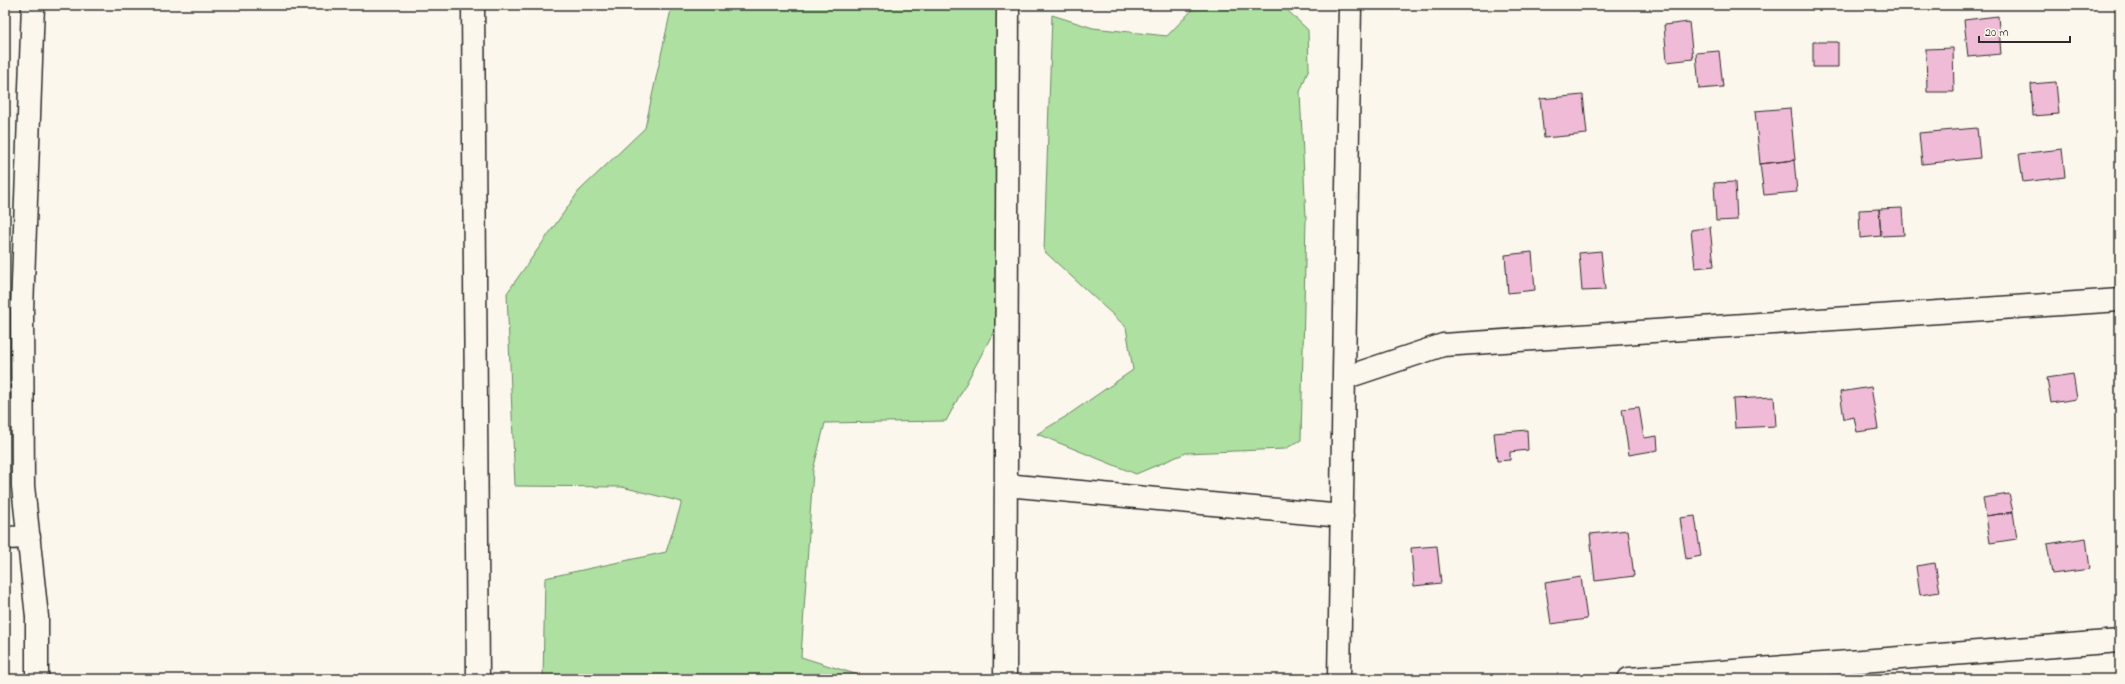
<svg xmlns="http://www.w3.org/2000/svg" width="2125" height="684" viewBox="0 0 2125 684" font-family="'Indie Flower',sans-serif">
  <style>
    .green { fill: #aee0a1; stroke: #6c8666 }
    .building { fill: #f0bbd6; stroke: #2b2b2b }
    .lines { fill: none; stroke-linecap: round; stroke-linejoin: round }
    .minor-casing { stroke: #2b2b2b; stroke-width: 25 }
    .minor { stroke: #fbf7ec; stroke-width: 22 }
  </style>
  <rect width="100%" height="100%" fill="#fbf7ec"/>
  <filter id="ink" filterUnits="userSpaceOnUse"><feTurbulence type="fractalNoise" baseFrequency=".025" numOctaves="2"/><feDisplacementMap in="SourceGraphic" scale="8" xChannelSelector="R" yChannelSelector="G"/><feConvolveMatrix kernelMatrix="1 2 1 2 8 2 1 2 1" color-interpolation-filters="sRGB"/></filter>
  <g filter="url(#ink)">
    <path class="green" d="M672,5H1002L1010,301L946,421L825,423L813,470L801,657L871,679H543L545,578L666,552L682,502L622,487L515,486L507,293L579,191L645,128Z
      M1197,5H1282L1308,30L1309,68L1300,92L1306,218L1301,440L1285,449L1186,453L1136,474L1037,434L1065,417L1133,370L1126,327L1044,251L1052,15L1093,28L1167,36Z"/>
    <path class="building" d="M1998,16L2001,54L1968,57L1964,20Z
      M1689,22L1693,59L1667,62L1664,25Z
      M1813,42H1838V67H1813Z
      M1953,48L1954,92H1927L1926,49Z
      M1719,51L1723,87L1699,89L1696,53Z
      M2056,82L2059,114L2033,116L2031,84Z
      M1583,95L1587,134L1544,138L1540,99Z
      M1790,108L1795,160L1760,164L1755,111Z
      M1977,128L1980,158L1922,164L1919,133Z
      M2062,149L2065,177L2023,182L2019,154Z
      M1794,160L1797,192L1764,195L1760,164Z
      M1735,182L1737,220L1716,221L1714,183Z
      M1902,208L1904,235L1881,236L1879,209Z
      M1879,209L1881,236L1860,238L1859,210Z
      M1710,227L1714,266L1695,268L1691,230Z
      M1601,251L1605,290L1582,291L1579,253Z
      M1532,252L1535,290L1508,293L1505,255Z
      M2073,374L2077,399L2051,403L2047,378Z
      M1871,387L1878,429L1857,432L1854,417L1844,419L1840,392Z
      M1774,397L1776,426L1735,428L1733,399Z
      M1639,407L1644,438L1657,436L1658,450L1629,455L1622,409Z
      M1527,430L1528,450L1510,452V460L1497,461L1494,433Z
      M2009,494L2013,512L1986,516L1983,498Z
      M2013,512L2017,539L1990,543L1986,516Z
      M1695,516L1701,556L1686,559L1680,518Z
      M1628,530L1634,576L1595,581L1590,534Z
      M2086,538L2090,569L2052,574L2047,544Z
      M1437,546L1441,583L1414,586L1411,548Z
      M1935,563L1940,592L1920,595L1916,566Z
      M1581,577L1587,619L1551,624L1545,583Z"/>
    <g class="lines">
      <g class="minor-casing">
        <path id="minor" d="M33,5L22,310L23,486L37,617V679
          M473,5L478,679
          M1344,378L1443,345L2120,300
          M1006,485L1342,516
          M5,538L29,537
          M1005,679L1008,5
          M1339,679L1350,5
          M1629,679L2120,641"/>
      </g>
      <use href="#minor" class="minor"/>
    </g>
  </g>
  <rect width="2125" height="684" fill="none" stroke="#fbf7ec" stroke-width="20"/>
  <rect x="10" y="10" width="2105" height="664" fill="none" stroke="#2b2b2b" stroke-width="1.5" filter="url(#ink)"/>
  <path d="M1979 36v6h91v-6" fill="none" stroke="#2b2b2b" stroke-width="2"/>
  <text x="1985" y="36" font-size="12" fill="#2b2b2b" stroke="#fbf7ec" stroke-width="3" paint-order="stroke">20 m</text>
</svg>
